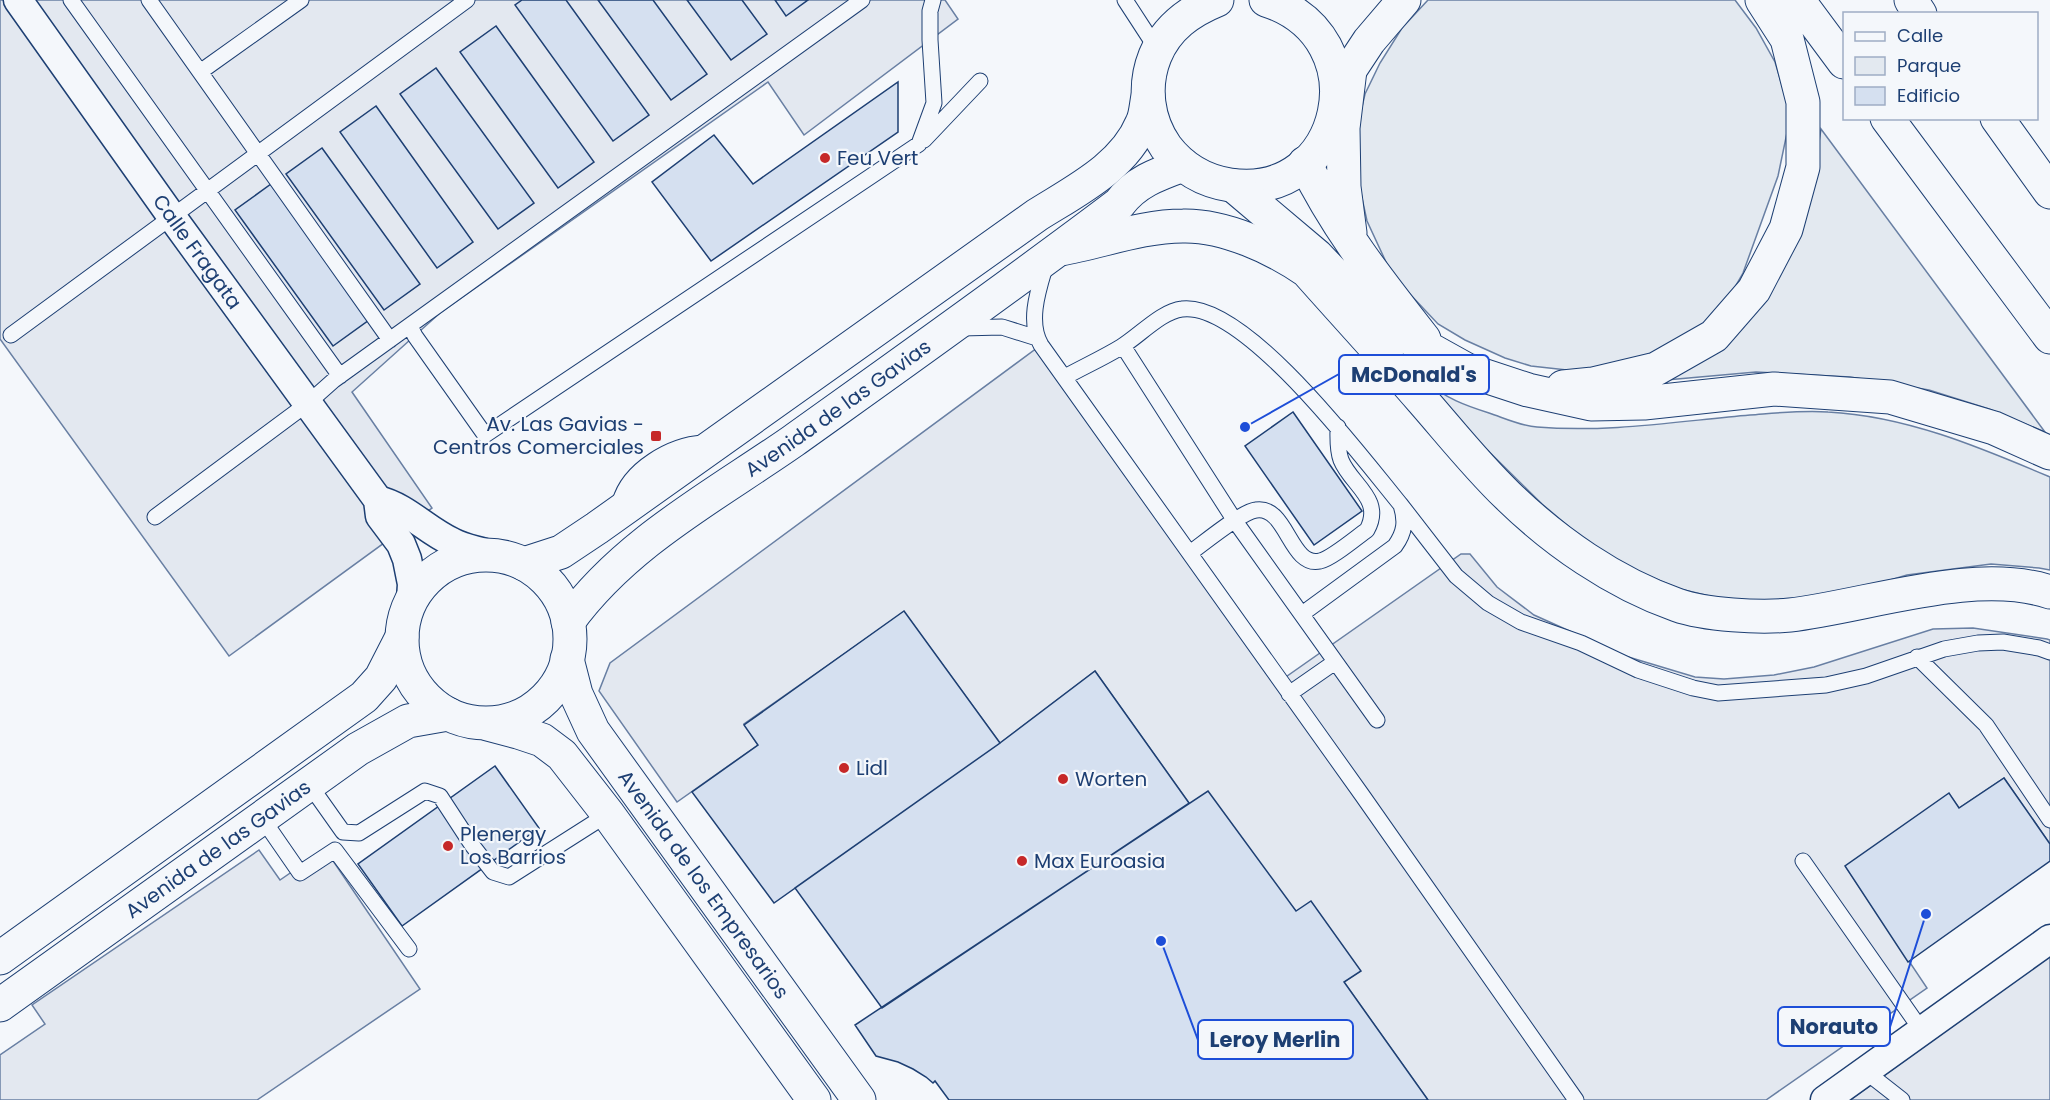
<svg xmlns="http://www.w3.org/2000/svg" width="2050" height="1100" viewBox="0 0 2050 1100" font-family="Poppins,sans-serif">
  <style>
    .green { fill: #e3e9f0; stroke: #687fa3; stroke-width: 1.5 }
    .parking { fill: #e3e8f0; stroke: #687fa3; stroke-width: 1.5 }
    .building { fill: #d5e0f0; stroke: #1d3f73; stroke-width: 1.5 }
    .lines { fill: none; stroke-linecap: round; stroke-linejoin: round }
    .lane-casing { stroke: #1d3f73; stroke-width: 17 }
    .street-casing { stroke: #1d3f73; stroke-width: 31 }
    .secondary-casing { stroke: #1d3f73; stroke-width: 35 }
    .highway-casing { stroke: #1d3f73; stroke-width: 35 }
    .lane { stroke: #f4f7fb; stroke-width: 15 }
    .street { stroke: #f4f7fb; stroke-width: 28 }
    .secondary { stroke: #f4f7fb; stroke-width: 33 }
    .highway { stroke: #f4f7fb; stroke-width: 33 }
    .poi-dot { fill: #c62828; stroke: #f4f7fb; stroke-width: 2 }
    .labels { text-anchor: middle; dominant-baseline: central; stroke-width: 4.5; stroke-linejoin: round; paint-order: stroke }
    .poi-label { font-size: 20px; fill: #1d3f73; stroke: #f4f7fb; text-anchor: start }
    .street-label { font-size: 20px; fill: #1d3f73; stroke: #f4f7fb }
    .leader { fill: none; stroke: #1d4ed8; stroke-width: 2 }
    .callout-dot { fill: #1d4ed8; stroke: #f4f7fb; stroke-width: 2 }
    .callout { fill: #f4f7fb; stroke: #1d4ed8; stroke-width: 2 }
    .callout-label { font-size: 21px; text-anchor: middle; font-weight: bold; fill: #1d3f73 }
  </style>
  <rect width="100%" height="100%" fill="#f4f7fb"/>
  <path class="green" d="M1428,0H1735L1756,28L1775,62L1787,102L1788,128L1778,176L1743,273L1728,299L1709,324L1637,362L1599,369L1567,370L1531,366L1505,358L1465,340L1438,324L1392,275L1367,221L1360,189L1358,124L1365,94L1380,63L1402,28Z
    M1821,129L2045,432L1989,409L1929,390L1850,377L1756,372L1666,380L1726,341L1817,156Z
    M1428,382C1444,398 1467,406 1489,413C1504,418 1521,426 1537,427C1608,433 1680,421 1750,415C1776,413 1802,410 1828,412C1906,416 1979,447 2050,477V570L2039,568L1991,564L1907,575L1863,588L1819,597L1755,601L1718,598L1680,589L1615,562L1574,531L1542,504L1458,421Z"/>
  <path class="parking" d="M0,0H945L958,19L804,135L768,82L440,313L352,392L432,508L229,656L0,339Z
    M1041,345L1280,681L1461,554H1470L1497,587L1534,615L1625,656L1695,677L1724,679L1774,675L1814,667L1933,629L1973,628L2047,639L2050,640V844L2004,778L1959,808L1949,794L1846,867L1927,988L1766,1100H1428L1344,982L1360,971L1296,911L1189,803L1095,671L1000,743L904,612L744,724L758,745L677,802L599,691L610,663Z
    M325,849L420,989L257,1100H0V1055L45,1024L32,1005L259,850L280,880Z
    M2050,957V1100H1850L2030,970Z"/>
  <path class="building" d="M522,0H566L649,115L613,141L515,5Z
    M598,0H653L707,74L671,100Z
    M687,0H742L767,34L731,60Z
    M775,0H808L786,16Z
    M496,26L594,162L558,188L460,52Z
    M436,68L534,203L498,229L400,94Z
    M898,82V132L711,261L652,182L714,135L753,184Z
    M376,106L473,242L437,268L340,132Z
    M322,148L420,284L384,310L286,174Z
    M271,184L369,320L333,346L235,210Z
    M1293,412L1362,511L1314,545L1245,446Z
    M904,611L1000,743L774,903L692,792L758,745L744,725Z
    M1095,671L1189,803L882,1008L795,888L1000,743Z
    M495,766L539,828L402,926L358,864Z
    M2004,778L2050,844V861L1908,962L1845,866L1949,793L1959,808Z
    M1208,791L1296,911L1311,901L1361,971L1344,982L1428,1100H949L935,1081L933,1083L926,1077L913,1069L898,1062L876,1056L855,1025Z"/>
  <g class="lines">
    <g class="lane-casing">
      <path id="lane" d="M71,0L340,376
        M149,0L390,340
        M1125,0L1151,40L1155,51
        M200,72L301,0
        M924,140L980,81
        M1046,264C1039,288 1027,321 1041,345L1362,795L1576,1100
        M410,326L415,336L485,435L919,144L934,103L930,40V11L933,0
        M961,328L1002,327L1037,338
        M11,335L467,0
        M1123,346L1235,521L1377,720
        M1065,377C1083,367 1103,358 1121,347C1139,336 1162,311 1182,309C1245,301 1363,459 1401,505C1406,521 1405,532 1395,546L1302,614
        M620,502C629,469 671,445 703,443
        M1401,505L1456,576L1488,603L1521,622L1581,643L1638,670L1693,688L1718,693L1826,685L1866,676L1944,649L1978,643L2003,642L2039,648L2050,652
        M155,517L307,404L334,380L862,0
        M1190,553C1204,543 1241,512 1256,510C1287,505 1290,568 1320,561C1331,559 1357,537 1367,530C1384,499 1351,485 1341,460C1337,449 1338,438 1338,427
        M1917,657L1986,725L2050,820
        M1289,694L1335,662
        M309,784L343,832L359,833L425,791L440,796L472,845L493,872L509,877L608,814
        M262,818L300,873L335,850L409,949
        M1803,861L1922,1031
        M1865,1071L1902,1100"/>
    </g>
    <g class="street-casing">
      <g id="street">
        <path id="s1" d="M18,0L172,217L378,500L380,516L401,544L407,559L412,584L411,600"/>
        <path d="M378,500C406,507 426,530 452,542C463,548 476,550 488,554"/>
        <path d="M1825,1100L2050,939"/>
      </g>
    </g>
    <g class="secondary-casing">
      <g id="secondary">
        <path d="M1217,0C1190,11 1167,27 1155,56C1143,86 1147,120 1166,147C1182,168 1204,181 1230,185C1344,202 1382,37 1266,0"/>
        <path d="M1338,88L1369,41L1404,0"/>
        <path d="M1060,249C1101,242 1141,226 1183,226C1224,225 1274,248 1307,271C1345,314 1384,356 1422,400C1450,432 1476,465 1507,495C1554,541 1614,583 1677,605C1705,615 1760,618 1790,615C1867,606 1975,567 2050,592"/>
        <circle cx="486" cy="639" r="84"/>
        <path d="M524,564L561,552L597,528L1037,215C1075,191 1124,167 1142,123C1146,115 1146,105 1148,96"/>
        <path id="s2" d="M568,622C625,543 714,496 793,441C902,363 1012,285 1119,204C1135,182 1158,174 1183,165"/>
        <path id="s3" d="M567,659L576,694L593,731L859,1100"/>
        <path d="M488,724L518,732L542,740L562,755L608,814L814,1100"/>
        <path d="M0,958L364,697L381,678L402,637"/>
        <path id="s4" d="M0,1005L358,749L408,721L448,714"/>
      </g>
    </g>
    <g class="highway-casing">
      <path id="highway" d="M1798,0L1844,62
        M1911,0L1920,14
        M1350,70L1343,128L1344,187L1350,233
        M1887,118L2050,337
        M1997,118L2050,192
        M1305,163C1336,227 1380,283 1424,339
        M1234,186L1317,256L1370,312L1386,325L1467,370L1528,390L1591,404L1644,403L1774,389L1890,397L1994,428L2050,453
        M1563,387L1593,384L1656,369L1714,336L1754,290L1786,229L1803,167V102L1787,39L1762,0"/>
    </g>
    <use href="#lane" class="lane"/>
    <use href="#street" class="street"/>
    <use href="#secondary" class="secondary"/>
    <use href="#highway" class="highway"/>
  </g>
  <g class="poi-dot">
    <circle cx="825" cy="158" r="6"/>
    <rect x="650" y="430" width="12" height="12" rx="3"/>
    <circle cx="844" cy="768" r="6"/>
    <circle cx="1063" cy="779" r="6"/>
    <circle cx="448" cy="846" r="6"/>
    <circle cx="1022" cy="861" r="6"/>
  </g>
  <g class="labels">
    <g class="poi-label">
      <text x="837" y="158">Feu Vert</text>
      <text x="644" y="424" text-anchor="end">Av. Las Gavias -<tspan x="644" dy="23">Centros Comerciales</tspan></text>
      <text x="856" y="768">Lidl</text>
      <text x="1075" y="779">Worten</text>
      <text x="460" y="834">Plenergy<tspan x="460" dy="23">Los Barrios</tspan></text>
      <text x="1034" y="861">Max Euroasia</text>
    </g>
    <g class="street-label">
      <text stroke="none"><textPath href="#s1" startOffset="309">Calle Fragata</textPath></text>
      <text stroke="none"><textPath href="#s2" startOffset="346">Avenida de las Gavias</textPath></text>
      <text stroke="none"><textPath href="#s4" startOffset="268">Avenida de las Gavias</textPath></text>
      <text stroke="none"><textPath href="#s3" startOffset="266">Avenida de los Empresarios</textPath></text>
    </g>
  </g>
  <path class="leader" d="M1245 427L1339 374M1926 914L1890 1027M1161 941L1198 1040"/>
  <g class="callout-dot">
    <circle cx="1245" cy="427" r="6"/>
    <circle cx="1926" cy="914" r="6"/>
    <circle cx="1161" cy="941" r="6"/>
  </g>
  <g class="callout">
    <rect x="1339" y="355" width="150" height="39" rx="6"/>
    <rect x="1778" y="1007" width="112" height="39" rx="6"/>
    <rect x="1198" y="1020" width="155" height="39" rx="6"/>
  </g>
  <g class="callout-label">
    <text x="1414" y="382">McDonald's</text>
    <text x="1834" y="1034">Norauto</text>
    <text x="1275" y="1047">Leroy Merlin</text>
  </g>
  <rect x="1843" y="12" width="195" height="108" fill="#f4f7fb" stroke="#9eadc5" stroke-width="1.5"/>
  <rect x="1855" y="32" width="30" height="9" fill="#f4f7fb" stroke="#9eadc5" stroke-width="1.5"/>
  <text x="1897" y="42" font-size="18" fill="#1d3f73">Calle</text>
  <rect x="1855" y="57" width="30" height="18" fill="#e3e9f0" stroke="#9eadc5" stroke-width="1.5"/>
  <text x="1897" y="72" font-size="18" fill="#1d3f73">Parque</text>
  <rect x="1855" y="87" width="30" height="18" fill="#d5e0f0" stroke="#9eadc5" stroke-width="1.5"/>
  <text x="1897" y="102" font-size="18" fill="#1d3f73">Edificio</text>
</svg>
